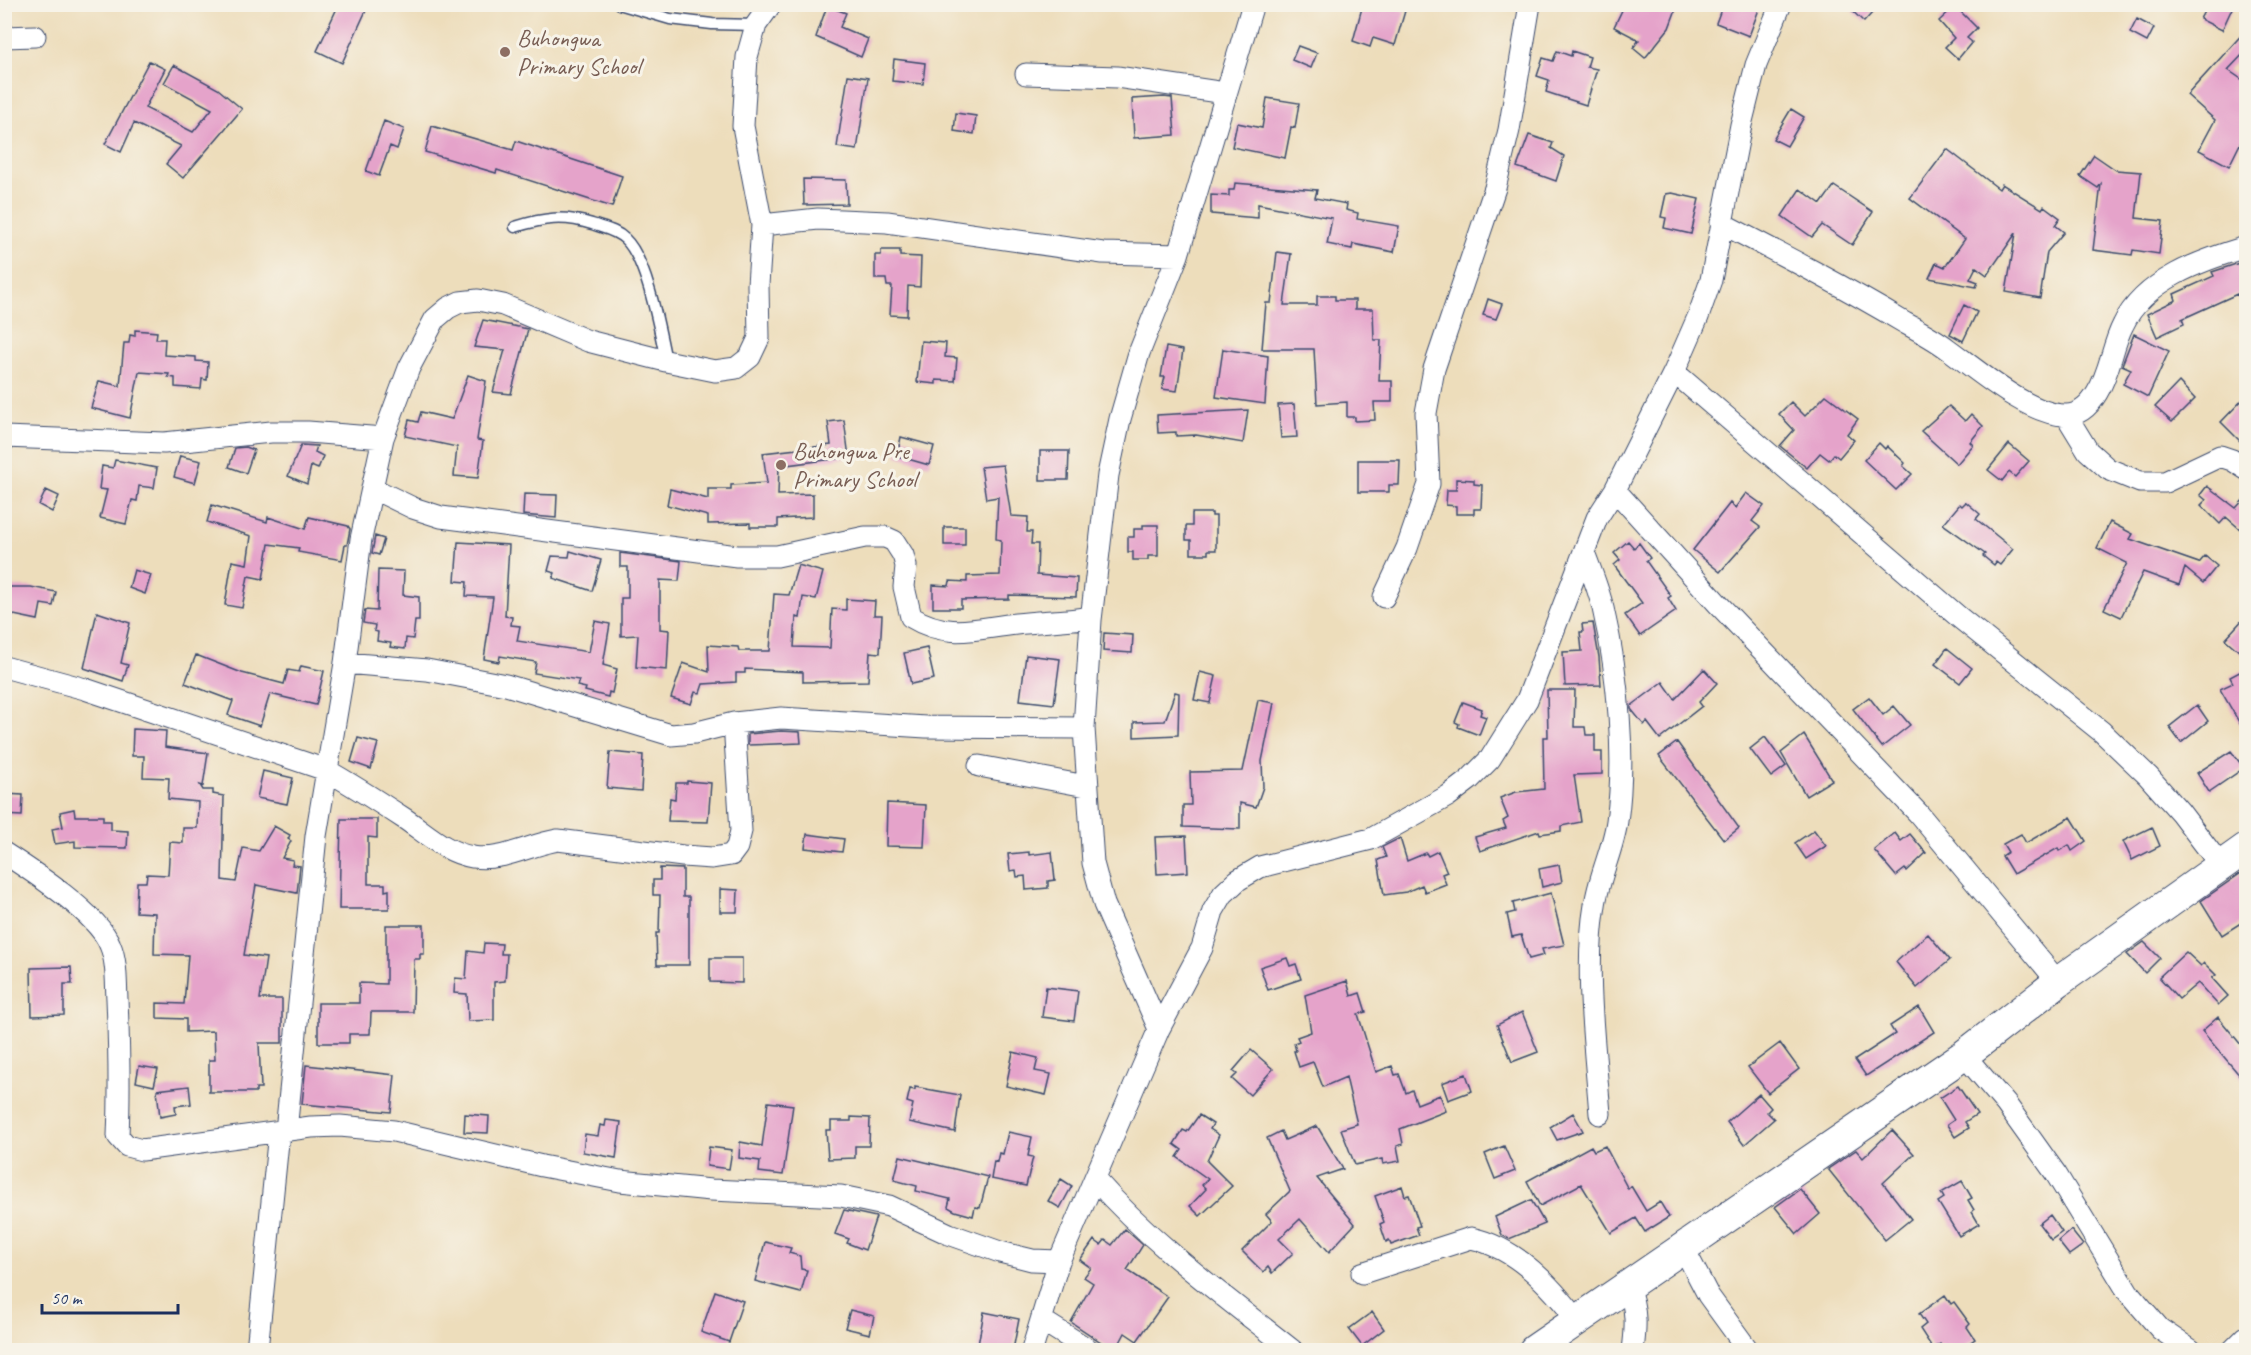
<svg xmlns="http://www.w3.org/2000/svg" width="2251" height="1355" viewBox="0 0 2251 1355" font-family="Caveat,sans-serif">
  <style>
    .building { fill: #e5a3ca }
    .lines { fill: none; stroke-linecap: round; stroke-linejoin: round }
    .lane-casing { stroke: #3a496c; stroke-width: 13 }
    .street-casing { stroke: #3a496c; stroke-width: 23 }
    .secondary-casing { stroke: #3a496c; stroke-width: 32 }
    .lane { stroke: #fff; stroke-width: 10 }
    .street { stroke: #fff; stroke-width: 21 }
    .secondary { stroke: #fff; stroke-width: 30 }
    .education-dot { fill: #8d6e63; stroke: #f7f3e8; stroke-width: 2 }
    .labels { text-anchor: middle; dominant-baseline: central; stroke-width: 6; stroke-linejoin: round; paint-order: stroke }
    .education-label { font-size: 24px; fill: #785e54; stroke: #f7f3e8; text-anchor: start }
  </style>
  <rect width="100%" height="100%" fill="#f7f3e8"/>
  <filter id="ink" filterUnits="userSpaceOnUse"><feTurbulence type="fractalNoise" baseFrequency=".0167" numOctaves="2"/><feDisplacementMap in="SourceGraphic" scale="12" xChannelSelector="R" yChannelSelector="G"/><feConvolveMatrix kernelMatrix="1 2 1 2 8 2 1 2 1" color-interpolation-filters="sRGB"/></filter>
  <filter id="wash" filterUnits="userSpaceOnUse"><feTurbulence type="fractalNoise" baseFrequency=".008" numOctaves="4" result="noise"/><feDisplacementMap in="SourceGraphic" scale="24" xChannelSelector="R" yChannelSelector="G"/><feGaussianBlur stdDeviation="1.35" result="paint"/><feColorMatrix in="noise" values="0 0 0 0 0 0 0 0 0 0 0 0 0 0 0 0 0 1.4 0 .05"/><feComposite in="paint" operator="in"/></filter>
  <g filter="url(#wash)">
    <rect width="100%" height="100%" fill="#edddbb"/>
    <g id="blocks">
      <path class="building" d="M339,4H369L342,63L317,51Z
        M1363,4L1381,10L1385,4L1405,11L1395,45L1373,38L1370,47L1353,41Z
        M1625,4H1678L1669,28L1645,58L1633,48L1639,40L1614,27Z
        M1723,4H1761L1749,36L1716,23Z
        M1845,4H1880L1864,22Z
        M2208,4H2234L2222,30L2200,19Z
        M827,6L846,13L840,27L868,39L861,57L816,37Z
        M1955,6L1977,28L1967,38L1972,42L1958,59L1945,47L1954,38L1939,21Z
        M2137,19L2154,28L2147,42L2130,33Z
        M2247,29V50L2228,70L2247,83V142L2242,140L2229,166L2199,150L2215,120L2187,95Z
        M1298,46L1317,53L1311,68L1292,60Z
        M1557,51L1571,56L1572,51L1590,57L1587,67L1597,69L1586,105L1546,92L1549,80L1537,76L1543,58L1553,61Z
        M894,59L925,63L923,84L892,81Z
        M149,61L165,69L145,108L193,132L212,109L164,83L174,65L218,89L242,109L183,178L166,164L181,146L134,123L121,152L105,144Z
        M848,75L868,78L857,150L837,147Z
        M1164,97L1172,98L1175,135L1134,138L1132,99Z
        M1267,98L1299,103L1295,128L1291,127L1285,158L1232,147L1237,123L1262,128Z
        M1791,109L1804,117L1787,146L1773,139Z
        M956,113L976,116L974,134L954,131Z
        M384,121L404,129L397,149L390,146L379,176L366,171Z
        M432,126L513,150L516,141L622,176L612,207L497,170L496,173L425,152Z
        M1529,135L1553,143L1551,148L1564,156L1556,181L1517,167Z
        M1947,149L1999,189L2002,184L2042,209L2044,206L2060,218L2055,225L2064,232L2047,252L2040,298L2006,292L2016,233L1987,275L1976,267L1970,279L1978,282L1976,287L1929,278L1936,263L1945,267L1965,239L1910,198Z
        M2094,155L2116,170L2141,172L2136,218L2163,221L2159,254L2133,250L2132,255L2093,250L2101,184L2098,188L2080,176Z
        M803,179L846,180L847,204L804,205Z
        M1235,183L1317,190L1315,198L1347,204L1346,210L1358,213L1357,219L1399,226L1394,252L1353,244L1352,249L1327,244L1332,218L1258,204V218L1211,214V195L1229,196V190H1234Z
        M1834,186L1873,212L1852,245L1822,225L1812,237L1782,216L1800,189L1821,204Z
        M1672,193L1699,199L1691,234L1664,228L1666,218L1661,217L1666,194Z
        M881,250H900V256L921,257L920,287L908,286L907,316L890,315L892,286H887L886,279H875V255H881Z
        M1277,252L1291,254L1284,305H1317V296H1335V300H1355V309H1373L1374,340H1381L1379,381H1392V402H1374L1375,420L1355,421V417H1347V402L1317,404L1314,349H1262L1266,303H1271Z
        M2245,261L2247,309L2237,294L2182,319L2184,324L2157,337L2147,314L2176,300L2174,294L2214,276L2212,272Z
        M1488,299L1502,304L1496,319L1483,315Z
        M1964,305L1977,312L1963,341L1950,334Z
        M483,320L528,329L511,394L493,392L505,350L474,347Z
        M135,330L157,332L156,339H165L164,355L196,357V361L208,362L207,380L202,379L201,389L175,387V378L168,377L169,374L139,372L130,418L91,408L99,381L120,386L124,343H129L130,335L135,336Z
        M2134,334L2169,351L2148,397L2123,384L2131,369L2122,365Z
        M921,341L946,343L945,357L957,358L955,381L936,380V384L917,382Z
        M1166,347L1183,350L1177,391L1162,389L1165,377H1161Z
        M1223,349L1268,356L1265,404L1216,397Z
        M468,375L486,381L477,440L483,441L478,478L454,476L457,447L405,436L409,420L418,422L421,412L452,419Z
        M2179,382L2195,399L2172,422L2155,407Z
        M1826,395L1858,419L1847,434L1854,440L1839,458L1834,454L1829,460L1820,453L1807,468L1780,446L1794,430L1779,414L1791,402L1805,416Z
        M2247,395V448L2221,422Z
        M1294,404L1297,437L1281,438L1278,405Z
        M1949,406L1965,421L1971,414L1983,426L1970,442L1973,445L1957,464L1921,431Z
        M1248,410L1243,443L1196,435L1176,436V432L1158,433L1157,415Z
        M844,420L849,457L779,466L778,495L813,494V517L778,519V527H750V523L708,524V516L667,505L670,489L708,499V489H731V485L767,483L763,453L831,445L828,422Z
        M901,437L934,446L929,465L897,456Z
        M1879,443L1885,449L1887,446L1905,463L1903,466L1912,474L1896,490L1864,460Z
        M2009,444L2029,461L2015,477L2009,472L2002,481L1988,470Z
        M301,445L317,446L315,452L323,456L318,469L311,466L307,484L288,476Z
        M246,447L254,450L246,473L229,467L235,448Z
        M1040,451H1069L1068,480H1040Z
        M180,456L201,461L195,483L174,477Z
        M115,460L157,468L154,488L139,486L137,501L132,500L126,524L100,518L107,490L99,489L102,466L113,468Z
        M1358,460H1400L1399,485H1389V492H1358Z
        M1003,465L1011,516L1028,517L1027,532H1032L1031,544H1038L1037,575L1077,578L1076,597L1009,595V599L961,600V608H933V585L949,586L950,581L967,582V576L1000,575L1001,540L996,539L998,497L986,499L981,467Z
        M1456,479L1474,480V484L1482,485L1481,509H1474V514H1456V506L1446,505L1447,490H1456Z
        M2207,486L2236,508L2247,496V535L2226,517L2220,524L2201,505L2206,500L2200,495Z
        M46,490L59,496L52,512L39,505Z
        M1746,493L1764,506L1752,521L1760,527L1720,572L1693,550L1730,503L1735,508Z
        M524,494L557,495L556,518L523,515Z
        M1966,502L1980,514L1976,519L2013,549L2000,565L1996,562L1994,565L1983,556L1985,554L1943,524L1960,504L1962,506Z
        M212,505L267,522L268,517L305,529L309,517L348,526L350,529L347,545H345L342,560L298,552L299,548L269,544L263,579L248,576L242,608L225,605L232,561L247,564L251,536L207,522Z
        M1192,513H1212V516H1216V550H1208V554H1191V540H1186V526H1192Z
        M2110,522L2133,534L2130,539L2199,563L2205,556L2217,566L2203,583L2185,568L2179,585L2143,572L2121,617L2104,609L2127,563L2097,548Z
        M1143,525H1158V556H1148V560H1133V552H1128V537H1134V529H1143Z
        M944,527H965V545H944Z
        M375,536L384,539L379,555L372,553Z
        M1628,541L1634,548L1639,543L1650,558L1646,561L1671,596L1668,598L1676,611L1640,636L1625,615L1642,603L1614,565L1620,560L1614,553Z
        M458,542L509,545L505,616L512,617L511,625L520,626L517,641L589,652L595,621L610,624L603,665L617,669L612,693L609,692L608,697L585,691L586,688L577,686L579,680L534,673L536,662L500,656L499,662L484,659L493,597L466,596L467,582L455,581Z
        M570,551L601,560L592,591L553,578L555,573L548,571L552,556L569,557Z
        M620,553L681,561L679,581L660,580V629L669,630L667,670L636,667L638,635L621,636V598H628V567H620Z
        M798,565L823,572L816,599L803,597L800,618L796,617L794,647L830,648L832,609L846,610V599L875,601L874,615H882L880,653L870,652L868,681L803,682V672L745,669V673H736V682L703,684L700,693L695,692L691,704L671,698L683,663L709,672L708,645L738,647L739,651H770L774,594L789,595Z
        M134,570L151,575L145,594L129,588Z
        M378,570L404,571L403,595L419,597V621H415L413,639L406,638L405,649L390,647L391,643L377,641L378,632L374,631L375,625L363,623L365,610L377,611Z
        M4,587H31L56,592L53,606L41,604L38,620L4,613Z
        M97,612L130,623L121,663L128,665L123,681L84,668Z
        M2247,615V658L2225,639Z
        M1593,623L1599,657L1601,685L1565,686L1563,652L1582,651L1580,632H1583L1582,624Z
        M1104,633L1133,635L1132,653L1103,651Z
        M927,648L934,679L911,684L904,653Z
        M1947,648L1972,668L1960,683L1935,664Z
        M196,655L242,673L284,684L288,670L299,672L301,666L324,671L316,705L270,694L260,726L228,715L233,701L185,683Z
        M1026,655L1060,659L1054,704L1020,700Z
        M2247,668V736L2220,689L2233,683L2230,677Z
        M1704,669L1717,683L1699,702L1702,706L1660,739L1647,722L1644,725L1631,709V706L1663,682L1675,699Z
        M1200,672L1216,676L1210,703L1194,700Z
        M1547,690H1575L1574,727H1585L1586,735H1595V752H1602V774L1574,775L1581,822L1561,826V831L1540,834L1539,831L1480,851L1475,837L1506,828L1503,821L1508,818L1500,798L1516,792L1544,789L1543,737H1548Z
        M1175,692L1179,693L1178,735L1134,737V722L1165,721Z
        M1869,697L1883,715L1894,706L1910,725L1882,747L1853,709Z
        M1258,700L1274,703L1262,761L1263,787L1256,807L1240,803V829L1183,827V805H1191L1190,772L1243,771Z
        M1463,702L1482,709L1480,715L1486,717L1479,735L1458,727L1459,724L1455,722Z
        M2197,705L2208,721L2181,743L2169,727Z
        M133,729L166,731L165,747L208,753L203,786L200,785L203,790H213V794L224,796L222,880L236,882L243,848L259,851L274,826L290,835L288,839L291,841L282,858L293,860L292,865L300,866L297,893L256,885L244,955L266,958L260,999H282V1043H259L261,1088H256V1092H209V1060H215L214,1031L186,1032V1019L157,1018V1003L184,1004L188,955L154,954L155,913L136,912L137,882H146L147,874L168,875L170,842L183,843V828H197L198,802L168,799L169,778L143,777L144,756H132Z
        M781,731L800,732L801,743L748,745V734Z
        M1804,735L1832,780L1806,796L1781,753Z
        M1765,737L1786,766L1771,777L1750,749Z
        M358,738L378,743L371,769L351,762Z
        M1677,742L1739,828L1724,840L1659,756Z
        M2231,751L2244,768L2209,792L2197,773Z
        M610,752L643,755L641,791L607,788Z
        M263,771L293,778L287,804L257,798Z
        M687,781L711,783L708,822L668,821L670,798L675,799L676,783H687Z
        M4,794L23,795L22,816L4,815Z
        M887,803L926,805L924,847L886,846Z
        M74,809L75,816H103V821H111V830L128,831L127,848L75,847V841L55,844L52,829L63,827L60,812Z
        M2071,817L2086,841L2072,851L2069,845L2059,851L2058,848L2013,874L2002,856L2008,852L2003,844L2021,834L2026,843Z
        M341,819H377V838L368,837V884H385V891L389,890V909H339Z
        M2152,827L2160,846L2132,860L2123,841Z
        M1814,830L1826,846L1806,859L1795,843Z
        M1895,833L1901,841L1910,834L1926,853L1907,871L1905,869L1896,876L1874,850Z
        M807,834L844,839L842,852L805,848Z
        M1186,836L1188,872L1157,874L1155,837Z
        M1400,838L1407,861L1426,853L1428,856L1438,851L1447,872L1442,874L1446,884L1425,892L1422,885L1406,892L1384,895L1378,860L1386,857L1382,847Z
        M1029,852V855L1052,852L1055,880L1048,881V888L1026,890L1025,876L1017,877L1016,870L1010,871L1008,854Z
        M1559,865L1562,882L1542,887L1539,869Z
        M660,868L683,869V897H689V965H657L656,933H659L660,895H653V880H660Z
        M2247,869V919L2222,935L2201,901Z
        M720,889L738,890L737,912H720Z
        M1551,893L1564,945L1542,949L1544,955L1529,959L1521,935L1512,937L1507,914L1515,912L1513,903Z
        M386,925H424V954H420V959H414L413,1012H371L370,1034H349V1043H318V1003H359V983L386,984Z
        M1928,934L1950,960L1917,988L1896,962Z
        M2144,942L2160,958L2145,973L2127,954Z
        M484,943L502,944L501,954H507L505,981L494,982V1020L468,1021L467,994L454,993L455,978L466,979L468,951L483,953Z
        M2186,952L2201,966L2204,963L2216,975L2212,978L2228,996L2218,1005L2198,983L2179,999L2159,977Z
        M710,958H742V983L710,982Z
        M1287,958L1290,966L1296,964L1301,979L1268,990L1260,967Z
        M71,967L72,984H64V1015L32,1016L31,968Z
        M1347,981L1351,996L1360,993L1366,1012L1358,1014L1376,1072L1392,1066L1395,1075L1399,1074L1406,1093L1412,1090L1417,1104L1440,1095L1446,1111L1400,1129L1403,1144L1397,1146L1400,1161L1383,1164L1382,1159L1355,1165L1341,1129L1357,1124L1346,1077L1323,1087L1313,1062L1299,1067L1294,1051H1296L1294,1043L1299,1041L1297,1037L1311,1032L1305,995Z
        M1046,987L1078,991L1074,1021L1042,1017Z
        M1919,1007L1934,1032L1866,1076L1855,1060L1895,1034L1890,1026Z
        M1522,1012L1538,1052L1512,1062L1497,1025Z
        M2218,1017L2247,1052V1084L2202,1031Z
        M1780,1043L1799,1069L1768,1093L1748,1067Z
        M1251,1050L1273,1069L1250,1095L1232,1079L1237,1074L1233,1071Z
        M1013,1052L1038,1058L1035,1071L1051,1074L1046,1095L1006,1086Z
        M306,1065L395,1075L391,1112L302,1104Z
        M139,1066L158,1069L154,1086L136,1082Z
        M1466,1074L1472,1091L1448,1100L1442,1083Z
        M189,1086L191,1104L175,1106L176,1114L160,1117L157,1090Z
        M1958,1086L1977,1114L1965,1122L1969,1128L1955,1137L1947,1125L1954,1120L1940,1098Z
        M915,1087L960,1095L955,1132L909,1122L913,1104L907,1102L910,1089L915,1090Z
        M1759,1094L1771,1108L1767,1112L1774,1119L1744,1145L1727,1122Z
        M768,1102L793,1105L783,1175L759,1172L760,1161L739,1158L740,1142L762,1146Z
        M1573,1113L1583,1131L1557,1140L1550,1127Z
        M465,1114L489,1116L488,1133L464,1132Z
        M1199,1115L1213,1124L1210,1129L1219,1135L1207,1161L1232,1186L1200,1216L1190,1206L1206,1189L1202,1185L1208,1179L1177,1157L1182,1150L1174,1144L1183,1130L1187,1132Z
        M851,1117L870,1118L869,1146H855V1158L828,1159L826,1130H831V1121H851Z
        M606,1120L621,1122L616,1158L583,1152L585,1134L598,1136L600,1125L605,1126Z
        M1317,1126L1343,1169L1317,1178L1355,1224L1329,1252L1300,1219L1279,1239L1293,1253L1272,1273L1268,1267L1263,1272L1242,1251L1272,1221L1266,1214L1290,1191L1267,1138L1281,1131L1285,1140Z
        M1892,1130L1914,1154L1883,1183L1911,1219L1885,1240L1828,1169L1856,1150L1863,1158Z
        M1008,1132L1032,1137L1028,1156L1033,1157L1026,1186L991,1179L994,1161L997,1162L999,1153L1003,1154Z
        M1504,1146L1515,1171L1495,1179L1485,1154Z
        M1591,1146L1594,1151L1605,1146L1628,1189L1631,1186L1646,1211L1660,1202L1669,1217L1645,1232L1636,1218L1611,1233L1581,1184L1540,1206L1527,1181Z
        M709,1147L732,1150L729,1169L707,1166Z
        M900,1156L988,1177L980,1208L975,1207L973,1216L955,1211L948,1207L950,1199L916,1191L917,1186L894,1180Z
        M1061,1179L1072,1186L1060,1208L1048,1201Z
        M1962,1181L1972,1198L1968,1200L1974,1210L1972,1212L1979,1224L1959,1236L1938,1202L1944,1198L1941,1193Z
        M1402,1186L1405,1196L1409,1195L1420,1226L1416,1227L1419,1235L1391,1245L1389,1240L1386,1242L1380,1224L1384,1222L1375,1196Z
        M1800,1189L1820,1214L1797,1234L1775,1207Z
        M1531,1200L1545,1224L1509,1239L1502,1235L1495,1217Z
        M844,1210L876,1217L865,1250L847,1243L849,1239L835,1234Z
        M2050,1215L2062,1232L2051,1240L2039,1224Z
        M1125,1229L1143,1245L1127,1270L1168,1297L1137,1341L1125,1333L1116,1350H1113L1071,1322L1093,1283L1084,1277L1091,1268L1080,1260L1094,1240L1101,1245L1105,1240L1112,1245Z
        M2071,1230L2083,1245L2069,1255L2058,1241Z
        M765,1242L791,1248L789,1253L800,1256L801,1269L807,1270L801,1293L755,1281Z
        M715,1291L743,1301L729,1342L701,1332Z
        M1945,1295L1951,1304L1954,1302L1970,1324L1967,1327L1975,1339L1959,1350H1944L1940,1344L1933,1349L1920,1329L1926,1324L1919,1314Z
        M850,1310L874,1316L870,1334L845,1328Z
        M984,1312L1019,1319L1013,1350H977Z
        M1372,1312L1384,1329L1362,1346L1349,1329Z"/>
    </g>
  </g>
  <g filter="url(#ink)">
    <use href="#blocks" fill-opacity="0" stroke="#3a496c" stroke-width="1.5"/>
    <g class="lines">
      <g class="lane-casing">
        <path id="lane" d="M619,4L670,19L712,24L756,25
          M515,227C544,218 563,215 592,224C603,228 616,230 625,239C647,259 660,332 666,361"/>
      </g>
      <g class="street-casing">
        <path id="street" d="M4,37L35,36
          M1026,74L1117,77L1225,93
          M1721,223C1783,255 1845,287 1905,323C1920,331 1935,339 1948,349C1976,369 2030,416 2066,415C2080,415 2090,405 2097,393C2110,372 2112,346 2123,325C2144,280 2202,260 2246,247
          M762,225L818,219L887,222L1103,253L1178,255
          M1674,372L1960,618L2102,732L2148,776L2180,812L2221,866
          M2066,415L2088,451L2108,469L2140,482H2165L2220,456L2232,460L2246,469
          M4,437L164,443L271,432H308L383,438
          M372,488L413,508L441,517L737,556H777L865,537H885L894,541L903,555L906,566L904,587L911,617C949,640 977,628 1016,624C1041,621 1066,621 1091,617
          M1615,490L1718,604L1918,813L2058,982
          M1584,552C1591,572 1600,592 1604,613C1618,673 1626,759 1617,821C1613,850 1599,876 1595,905C1584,969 1595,1049 1600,1114
          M1384,597L1407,548L1429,484L1426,413L1434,369L1495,188L1509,130L1530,4
          M345,663L427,670L506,685L671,735L694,733L734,723L781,718L926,727L1084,728
          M4,667L85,689L326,770C353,785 379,802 405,819C426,833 446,853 473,857C501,862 531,844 558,840L683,856L712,858L731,855L737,847L741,831L734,723
          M979,766L1086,786
          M4,853C32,871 98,914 110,945C117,961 116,982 117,999C119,1045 120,1090 118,1136L127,1146L142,1150L311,1127L340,1126L394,1131L542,1166L620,1181L711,1190L841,1196L889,1206L949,1234L1000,1252L1032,1260L1059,1261
          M1159,1029L1104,904L1093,863L1084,728L1091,620L1108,475L1120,419L1139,353L1178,255L1253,4
          M1964,1055L2006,1104L2056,1174L2128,1292L2160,1329L2191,1350
          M286,1131L316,836L345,663L361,539L383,438L409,368L435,319L448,308L460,302L478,300L503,305L588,341L666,361L715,371L736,368L750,357L759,338L758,285L762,225L743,126L747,57L756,25L771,4
          M1095,1179C1153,1245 1224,1296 1292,1350
          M1683,1247L1708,1295L1748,1350
          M1362,1273L1471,1238C1517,1248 1551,1286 1578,1321
          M1628,1287C1637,1309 1636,1328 1633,1350
          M1043,1321L1089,1350
          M257,1350L279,1132
          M1032,1350L1059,1261L1159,1029L1202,948L1213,911L1223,894L1238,880L1260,867L1371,839L1448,796L1469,780L1490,759L1527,700L1597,518L1615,490L1674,372L1698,317L1711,280L1741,125L1756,65L1781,4
          M2233,1350L2246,1337"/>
      </g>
      <g class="secondary-casing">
        <path id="secondary" d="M1534,1350L1964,1055L2058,982L2246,848"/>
      </g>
      <use href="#lane" class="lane"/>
      <use href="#street" class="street"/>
      <use href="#secondary" class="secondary"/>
    </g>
  </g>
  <g class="education-dot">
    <circle cx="505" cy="52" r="6"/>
    <circle cx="781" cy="465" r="6"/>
  </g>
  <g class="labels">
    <g class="education-label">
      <text x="517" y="38">Buhongwa<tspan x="517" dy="28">Primary School</tspan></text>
      <text x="793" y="451">Buhongwa Pre<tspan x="793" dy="28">Primary School</tspan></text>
    </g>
  </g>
  <rect width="2251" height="1355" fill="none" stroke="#f7f3e8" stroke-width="24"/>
  <path d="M42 1304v9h136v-9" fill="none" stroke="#1b2f5e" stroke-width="3"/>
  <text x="51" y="1304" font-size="18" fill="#1b2f5e" stroke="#f7f3e8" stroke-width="4.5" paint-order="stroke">50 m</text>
</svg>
